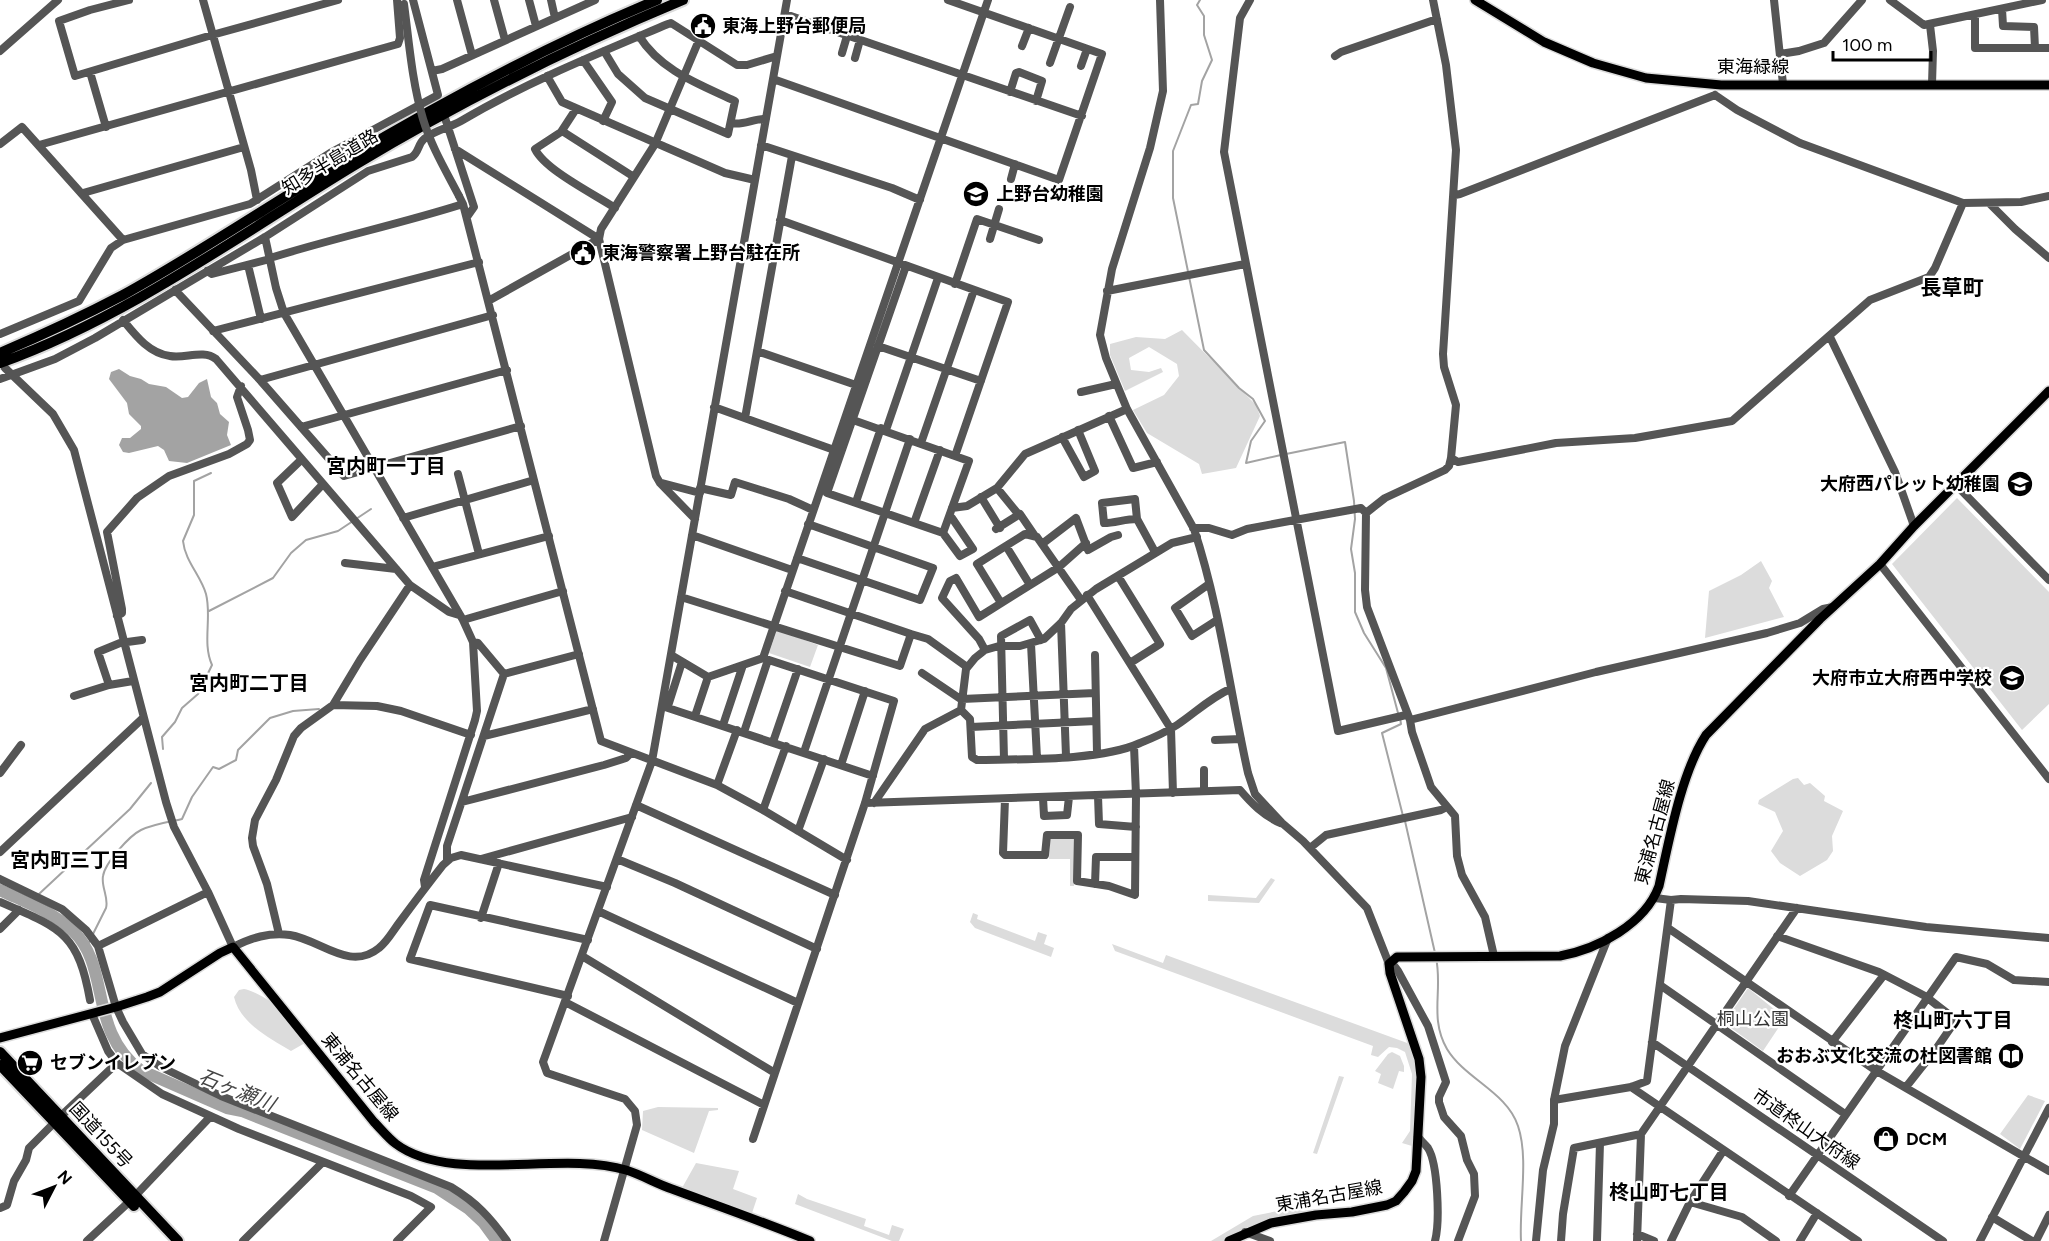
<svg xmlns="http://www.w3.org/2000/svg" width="2049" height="1241" viewBox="0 0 2049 1241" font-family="Figtree,'Noto Sans JP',sans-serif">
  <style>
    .green { fill: #dcdcdc }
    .water { fill: #a3a3a3 }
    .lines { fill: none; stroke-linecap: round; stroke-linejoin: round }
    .stream { stroke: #a3a3a3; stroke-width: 2 }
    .river { stroke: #a3a3a3; stroke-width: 12 }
    .major-casing { stroke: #dbdbdb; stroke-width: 12 }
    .highway-casing { stroke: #dbdbdb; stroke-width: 14 }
    .minor { stroke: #555; stroke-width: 8 }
    .major { stroke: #000; stroke-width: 9 }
    .highway { stroke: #000; stroke-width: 10 }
    .minor-bridge { stroke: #555; stroke-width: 8 }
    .labels { text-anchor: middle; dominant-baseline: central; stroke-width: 4.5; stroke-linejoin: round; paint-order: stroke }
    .poi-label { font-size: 18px; font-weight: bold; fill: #000; stroke: #fff; text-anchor: start }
    .street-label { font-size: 18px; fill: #000; stroke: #fff }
    .park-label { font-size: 18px; fill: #333; stroke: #fff }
    .neighbourhood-label { font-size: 20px; font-weight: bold; fill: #000; stroke: #fff }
    .water-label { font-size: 20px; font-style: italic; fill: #444; stroke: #fff }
    .quarter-label { font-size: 21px; font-weight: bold; fill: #000; stroke: #fff }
  </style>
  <rect width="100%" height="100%" fill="#fff"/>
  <path class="green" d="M1182,330L1256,405L1260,416L1236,468L1202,474L1199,464L1147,433L1133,410L1164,395L1179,376L1177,364L1149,347L1129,358L1131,370L1149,372L1161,368L1163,372L1125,391L1110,355V344L1136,337L1165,339Z
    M1957,498L2049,592V704L2022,730L1892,564Z
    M1761,561L1772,581L1769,588L1784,617L1705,638L1709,591L1741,575Z
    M777,630L818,645L810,667L769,653Z
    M1798,778L1804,785L1810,783L1825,796L1824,801L1843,811L1832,836L1833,851L1827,860L1800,876L1780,863L1771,851L1783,831L1775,812L1758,804L1759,800L1793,779Z
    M1050,837H1075L1074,886H1070V859H1049Z
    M1271,878L1275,880L1259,903L1208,901V895L1256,898Z
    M973,913L978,915L977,919L1035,941L1038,932L1047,935L1044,944L1054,948L1051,957L975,928L970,922Z
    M1112,944L1163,963L1166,955L1410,1044L1416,1061L1417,1073L1412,1146L1402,1143L1410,1131L1412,1074L1405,1052L1397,1048L1389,1047L1378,1057L1371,1055L1373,1046L1115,951Z
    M1748,988L1785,1018L1763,1051L1724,1023Z
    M244,989C259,991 299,1019 304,1034C305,1037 305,1040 305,1043L291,1051C269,1038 240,1023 234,997L239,990Z
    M1392,1052L1400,1056L1404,1066V1072L1399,1071L1393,1089L1378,1083L1381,1074L1375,1071L1388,1054Z
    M1339,1076L1344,1077L1317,1154L1313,1153Z
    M2028,1095L2045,1101L2020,1149L2000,1134Z
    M658,1107L718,1108V1110L709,1111L694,1153L642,1130L643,1111Z
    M696,1163L739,1171L733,1189L757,1198L752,1213L682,1188Z
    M798,1194L807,1199L866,1219L864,1226L889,1235L892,1225L904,1229L899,1241H892L795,1204Z
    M1283,1210H1301L1305,1214L1260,1223L1224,1241H1211L1253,1216Z"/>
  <path class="water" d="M119,369L130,376L141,379L149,384L166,387L182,398L188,397L199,383L207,379L211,397L217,403L220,414L229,422L227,435L231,445L187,463L169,461L164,450L158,446L129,453L123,452L119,445L122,438H130L141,429V426L129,414L127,403L109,379L111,372Z"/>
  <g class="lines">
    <path class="stream" d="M1200,0L1197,5L1204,16V35L1212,60L1202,81L1198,104L1191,105L1173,151V198L1204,350L1239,388L1253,399L1265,421L1251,441L1246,463L1281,455
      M1286,454L1345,442L1354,501L1355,519L1351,549L1355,573V612L1364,633L1386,668L1398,713
      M209,611L273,578L291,553L306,540L338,531L371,509
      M1400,718L1401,724L1382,733L1403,816
      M163,749L162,737L175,722L182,708L198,694L212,665C202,643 212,617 206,594C201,576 185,561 183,541L194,515V481L211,473
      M1405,821L1435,953
      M32,905L39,894L130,809L151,783
      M86,948L106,908C109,898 101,887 103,876C105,863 129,836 141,830C154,824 169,822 182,819L192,797L213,767L219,769L236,760L238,750L270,718L293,711L319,709
      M1436,958C1443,989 1429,1018 1447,1049C1465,1079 1507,1092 1518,1126C1529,1158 1519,1206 1521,1241"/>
    <path class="river" d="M0,890C25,902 53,912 73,931C111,967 88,1030 140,1070L227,1108L242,1111L437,1188L469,1209L483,1222L497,1241"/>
    <g class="major-casing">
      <path id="major" d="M1475,0L1544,42L1593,63L1646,78L1721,85H2049
        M0,1038L116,1007L147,997L160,992L220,953L233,947L374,1122C381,1129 388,1138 396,1144C451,1185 560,1150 626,1170C642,1175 657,1184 672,1189C718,1206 764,1222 810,1241
        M1229,1241L1271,1223L1316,1215L1352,1212L1387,1205L1396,1201L1404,1192L1412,1181L1416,1171L1421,1077L1419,1059L1390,973L1389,964L1397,957L1560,956C1598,949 1645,924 1659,886C1669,841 1681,773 1706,735L1820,619L1880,564L1914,526L2049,391"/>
    </g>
    <g class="highway-casing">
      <path id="highway" d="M0,353C42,335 83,316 123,295C199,253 271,204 345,160C445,100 549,45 657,0
        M0,363C126,318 241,234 355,165C460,102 570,47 683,0
        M0,1052L178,1241
        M0,1065L134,1206"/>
    </g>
    <path class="minor" d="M129,0L90,10L59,21L75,76L212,35L338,0
      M203,0L251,170L257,200
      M457,0L472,55
      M494,0L505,40
      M529,0L536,26
      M551,0L555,18
      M1160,0L1163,91L1150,148L1112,269L1100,335L1106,358L1127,409L1194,529C1220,608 1230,692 1248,773L1255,794L1282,823L1303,841L1367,908L1389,964
      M1250,0L1240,18L1224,152L1338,731L1406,715
      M1774,0L1783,84
      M1890,0L1924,25L2042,0
      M2002,9L2003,26L2034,27L2035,48
      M785,14L1082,116
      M1975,16V48H2049
      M1930,25L1933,51L1932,84
      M1022,46L1029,28
      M0,51L58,0
      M604,51L618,74L645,98L728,134L735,101C699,84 661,71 639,36
      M842,53L847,36
      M1780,54L1799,51L1824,43L1862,0
      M1335,56L1341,52L1437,19
      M855,58L860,40
      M583,60L612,102L603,121
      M1050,63L1070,7
      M1081,66L1087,49
      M432,71L442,69L595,0
      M90,72L106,127
      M547,76L562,102L725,173L755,180
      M773,79L1059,180L1102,54L948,0
      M1010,92L1016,73L1019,72L1042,81L1036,101
      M1715,95L1737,110L1800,143L1963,203L2021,202L2049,196
      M576,109L561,132L535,149C545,170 594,194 615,208
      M445,118L474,207L467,217
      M731,123C743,126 754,118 766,119
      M562,131L634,177
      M0,144L22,127L123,240
      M39,145L398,44L400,38L397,0
      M761,145L892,188L920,200
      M455,149L599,239
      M1011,179L1015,164
      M83,193L244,147
      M1455,195L1460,194L1715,95
      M459,196L463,204L601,741L717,785L763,810L847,860
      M1989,203L2015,229L2049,258
      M780,220L1008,302L955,456
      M265,237L276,288L284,313L463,620L473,642L477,711L475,720L424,880L425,887
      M990,239L999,209
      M270,258C334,238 400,224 463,204
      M248,265L261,319
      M906,266L827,493L943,533L960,556L973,549L952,518L949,517
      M207,271L212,274L270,259
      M955,284L977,219L1039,240
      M175,290L260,380L344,476L521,426
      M1107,291L1245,264
      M490,300L599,239
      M123,320C136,336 149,353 170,356C185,359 203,349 216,359L410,585L449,612L459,615
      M213,331L479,262
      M0,334L79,301L111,248L123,240L250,204L330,153L438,95L413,0
      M1830,337L1895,472L1914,526
      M878,346L981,381
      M757,351L856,385
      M5,368L53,414L74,450L166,802L174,827L208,892L233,947C251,938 269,932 290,935C321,940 350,972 379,948C387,942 393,931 399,923C413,904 428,884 443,865L451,858L461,855L607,887
      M0,379L55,359L95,338L265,237L368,171L412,157C419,152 418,144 424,139C434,130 449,128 461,121C527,82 597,54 668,24L671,23L737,65H747L777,56
      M260,380L493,315
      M1081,392L1116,384
      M714,407L837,451
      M1109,416L1133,468L1157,462
      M745,418L792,156
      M853,420L969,461L943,533
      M301,427L507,370
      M886,430L938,278
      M1062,437L1084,477L1095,471L1078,430
      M921,443L974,290
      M1451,458L1458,462L1556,443L1635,438L1732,421L1870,300L1929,277L1935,268L1963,203
      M301,460L277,483L292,517L323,484
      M458,474L479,554
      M662,483L700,493
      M1956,485L2049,580
      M700,488L731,495L735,482L789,499L813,510
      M997,488L1019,515
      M981,497L1000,528
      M856,502L881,428
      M952,508L967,506L997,488L1025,454L1127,409
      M1366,513L1385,498L1445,470L1449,466L1451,458L1456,405L1444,367L1443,354L1456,150L1446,65L1433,0
      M1366,513L1365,590L1367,607L1410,720L1412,732L1431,787L1455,816L1457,856L1462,875L1485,917L1494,956
      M403,518L534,480
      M695,519L660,483L656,476L599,239L601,229L655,144L699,40
      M1137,519C1125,519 1115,523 1104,523L1102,503L1135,499L1137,519L1155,552
      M914,523L940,450
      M1193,528H1209L1232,535L1247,529L1284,522L1361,508L1366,513
      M996,529L1020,514L1035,536
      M692,535L792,570
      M1042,544L1076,518L1088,550L1111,537L1118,535
      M1006,546L1030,585
      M797,558L920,600L933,568L808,524
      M345,563L396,569
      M1880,564L2049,779
      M432,567L549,536
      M1118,576L1160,644L1130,663
      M1209,584L1175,608L1192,636L1217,620
      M1087,595L1171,729L1173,793
      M681,597L900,666L911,634L785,591
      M1001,603L977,564L1025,534L1037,537L1081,600
      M117,616L122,613V609L107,532L137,498L169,476L229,454L247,444L250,440L248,430L237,397L241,386
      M463,620L563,591
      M1061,623L1066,756
      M911,634L928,639L967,667
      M473,642L478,643L504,674L579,654
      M1031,644L1037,758
      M985,650L979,639L942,598L950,581L956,578L979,617L1059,567L1086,543
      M671,655L708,677L763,658L894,701L865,803L753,1139
      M1095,655L1097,753
      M763,658L988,0
      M922,673L962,700
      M109,685L98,652L120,643L142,640
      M74,696L109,685L133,681
      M962,699L1095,693
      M333,705L377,706L401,711L471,735
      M662,706L873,776
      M668,706L682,662
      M961,710L970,719L972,757L977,760C1021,759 1101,761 1140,743C1153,738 1166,732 1177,725C1195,713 1210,698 1230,689
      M961,710L966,669L975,658L985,650L999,646H1020L1044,639L1061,623L1071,609L1096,589L1172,543L1197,537
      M695,716L708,677
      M1410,720L1596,672L1767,633L1800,623L1823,609L1833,607
      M723,725L743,665
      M971,727L1096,721
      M744,732L768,660
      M484,736L593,709
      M1215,740L1241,739
      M773,742L798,669
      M804,752L910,439
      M1004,759L1001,636L1030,620L1041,640
      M841,765L865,691
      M1204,770V791
      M0,773L21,745
      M717,785L737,730
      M1098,796L1099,824L1136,827
      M1043,798L1044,816L1067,815L1069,797
      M1005,799L1003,853L1005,855H1045L1047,835H1078L1077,881L1109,886L1135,895L1136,795L1134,746
      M462,802L604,765L626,758L630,754
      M865,803L1240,790C1252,804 1263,815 1280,823
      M874,803L925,729L961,710
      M636,805L835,895
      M763,810L786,746
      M798,831L824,759
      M1310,848L1326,835L1441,810L1447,807
      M0,852L143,718
      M481,859L632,817
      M617,859L675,883L817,949
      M447,861V846L504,674
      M0,879L62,909L86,930L98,946L116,1007L123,1022L142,1054L161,1067L221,1096L451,1187C477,1203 490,1217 507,1241
      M1095,884L1096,857H1135
      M1655,898L1671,900L1681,899L1748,901L1926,927L2049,938
      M0,902C60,928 78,932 90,1000
      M598,911L798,1003
      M481,918L499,863
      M1668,928L1875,1070L2049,1171
      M0,929L19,910
      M279,934L267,884L253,846L252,838L255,820L276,780L294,736L301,728L333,705L360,660L410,585
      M1777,936L1879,972L1925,996L1956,1020L1936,1049L1906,1087
      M98,946L208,892
      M582,956L775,1073
      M1389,966L1395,967L1398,971L1428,1026L1446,1082L1439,1097V1102L1444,1117L1461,1136L1467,1160L1474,1174L1475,1196L1458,1241
      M1660,985L1845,1114
      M568,996L410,959L430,905L588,940
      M565,1002L764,1105
      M92,1014L108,1051L117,1063L162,1094L239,1129L411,1196L431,1207L397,1241
      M1652,1042L1943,1241
      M1832,1042L1884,975
      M1631,1087L1858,1241
      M1554,1100L1631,1087L1647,1081L1671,900
      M61,1116L117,1063
      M1418,1137C1421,1141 1425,1144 1428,1148C1438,1164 1440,1222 1435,1241
      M135,1196L210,1117
      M1789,1196L1956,957L1987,964L2014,980L2049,982
      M1690,1202L1742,1217L1776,1241
      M0,1208L7,1205L14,1181L26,1160L29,1148L55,1122
      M1992,1217L2032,1241
      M1245,1232L1270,1241
      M1637,1234L1654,1241
      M87,1241L130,1201
      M243,1241L323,1162
      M604,1241L637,1125L635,1111L625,1099L547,1073L543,1062L652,761L787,0
      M1536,1241L1543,1170L1554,1124V1100L1565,1046L1608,938
      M1561,1241L1563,1214L1574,1148L1641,1134
      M1597,1241L1600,1143
      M1637,1241L1641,1134L1797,908
      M1671,1241L1690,1202L1723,1151
      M1800,1241L1817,1213
      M1980,1241L2049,1108
      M2036,1241L2049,1215"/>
    <use href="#major" class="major"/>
    <use href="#highway" class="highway"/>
    <path class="minor-bridge" d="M404,4C409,42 412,82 423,119C431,146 446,171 459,196"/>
  </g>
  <defs>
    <g id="civic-disc" transform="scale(1.35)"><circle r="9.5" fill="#000" stroke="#fff"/><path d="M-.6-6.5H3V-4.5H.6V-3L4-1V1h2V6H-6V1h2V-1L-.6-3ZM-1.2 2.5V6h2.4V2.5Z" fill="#fff"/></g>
    <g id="school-disc" transform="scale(1.35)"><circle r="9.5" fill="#000" stroke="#fff"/><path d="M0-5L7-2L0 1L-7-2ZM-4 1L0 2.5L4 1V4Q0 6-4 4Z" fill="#fff"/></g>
    <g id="library-disc" transform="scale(1.35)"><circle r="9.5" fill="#000" stroke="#fff"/><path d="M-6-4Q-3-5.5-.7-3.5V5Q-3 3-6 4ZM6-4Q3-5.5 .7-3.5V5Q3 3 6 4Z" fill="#fff"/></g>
    <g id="supermarket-disc" transform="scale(1.35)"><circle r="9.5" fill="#000" stroke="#fff"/><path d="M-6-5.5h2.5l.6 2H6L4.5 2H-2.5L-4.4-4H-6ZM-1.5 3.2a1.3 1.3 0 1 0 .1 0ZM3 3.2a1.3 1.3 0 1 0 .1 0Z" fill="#fff"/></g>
    <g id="shop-disc" transform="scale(1.35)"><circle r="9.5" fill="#000" stroke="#fff"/><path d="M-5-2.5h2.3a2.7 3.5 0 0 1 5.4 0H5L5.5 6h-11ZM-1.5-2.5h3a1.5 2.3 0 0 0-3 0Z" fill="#fff"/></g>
  </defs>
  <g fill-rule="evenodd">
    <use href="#civic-disc" x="703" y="26"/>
    <use href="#school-disc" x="976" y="194"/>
    <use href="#civic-disc" x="583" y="253"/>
    <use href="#school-disc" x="2020" y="484"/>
    <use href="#school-disc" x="2012" y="678"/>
    <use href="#library-disc" x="2011" y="1056"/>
    <use href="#supermarket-disc" x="30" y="1063"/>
    <use href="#shop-disc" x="1886" y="1139"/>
  </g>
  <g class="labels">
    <g class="poi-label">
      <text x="722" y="26">東海上野台郵便局</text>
      <text x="996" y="194">上野台幼稚園</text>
      <text x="602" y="253">東海警察署上野台駐在所</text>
      <text x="2000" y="484" text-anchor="end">大府西パレット幼稚園</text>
      <text x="1992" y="678" text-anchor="end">大府市立大府西中学校</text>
      <text x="1992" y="1056" text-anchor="end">おおぶ文化交流の杜図書館</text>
      <text x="50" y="1063">セブンイレブン</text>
      <text x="1906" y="1139">DCM</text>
    </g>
    <g class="street-label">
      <text x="1753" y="67">東海緑線</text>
      <text transform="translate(330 162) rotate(-31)">知多半島道路</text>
      <text transform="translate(1655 832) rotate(-75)">東浦名古屋線</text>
      <text transform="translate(360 1077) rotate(50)">東浦名古屋線</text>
      <text transform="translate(1806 1129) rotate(35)">市道柊山大府線</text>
      <text transform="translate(101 1135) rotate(47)">国道155号</text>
      <text transform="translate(1329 1196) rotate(-10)">東浦名古屋線</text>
    </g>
    <g class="park-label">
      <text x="1753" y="1019">桐山公園</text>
    </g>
    <g class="neighbourhood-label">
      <text x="386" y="466">宮内町一丁目</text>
      <text x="249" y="683">宮内町二丁目</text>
      <text x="70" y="860">宮内町三丁目</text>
      <text x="1953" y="1020">柊山町六丁目</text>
      <text x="1669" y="1192">柊山町七丁目</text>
    </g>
    <g class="water-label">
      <text transform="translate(237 1090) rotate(22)">石ヶ瀬川</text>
    </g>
    <g class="quarter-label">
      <text x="1952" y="287">長草町</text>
    </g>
  </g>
  <g transform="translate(54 1187) rotate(48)" stroke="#ffffff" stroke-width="4.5" paint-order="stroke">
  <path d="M0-4.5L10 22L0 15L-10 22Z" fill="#000000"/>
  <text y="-9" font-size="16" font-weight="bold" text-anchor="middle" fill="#000000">N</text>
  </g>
  <path d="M1833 51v9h98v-9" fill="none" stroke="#000000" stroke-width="3"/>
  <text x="1842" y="51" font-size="18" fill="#000000" stroke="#ffffff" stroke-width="4.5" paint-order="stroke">100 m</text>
</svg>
